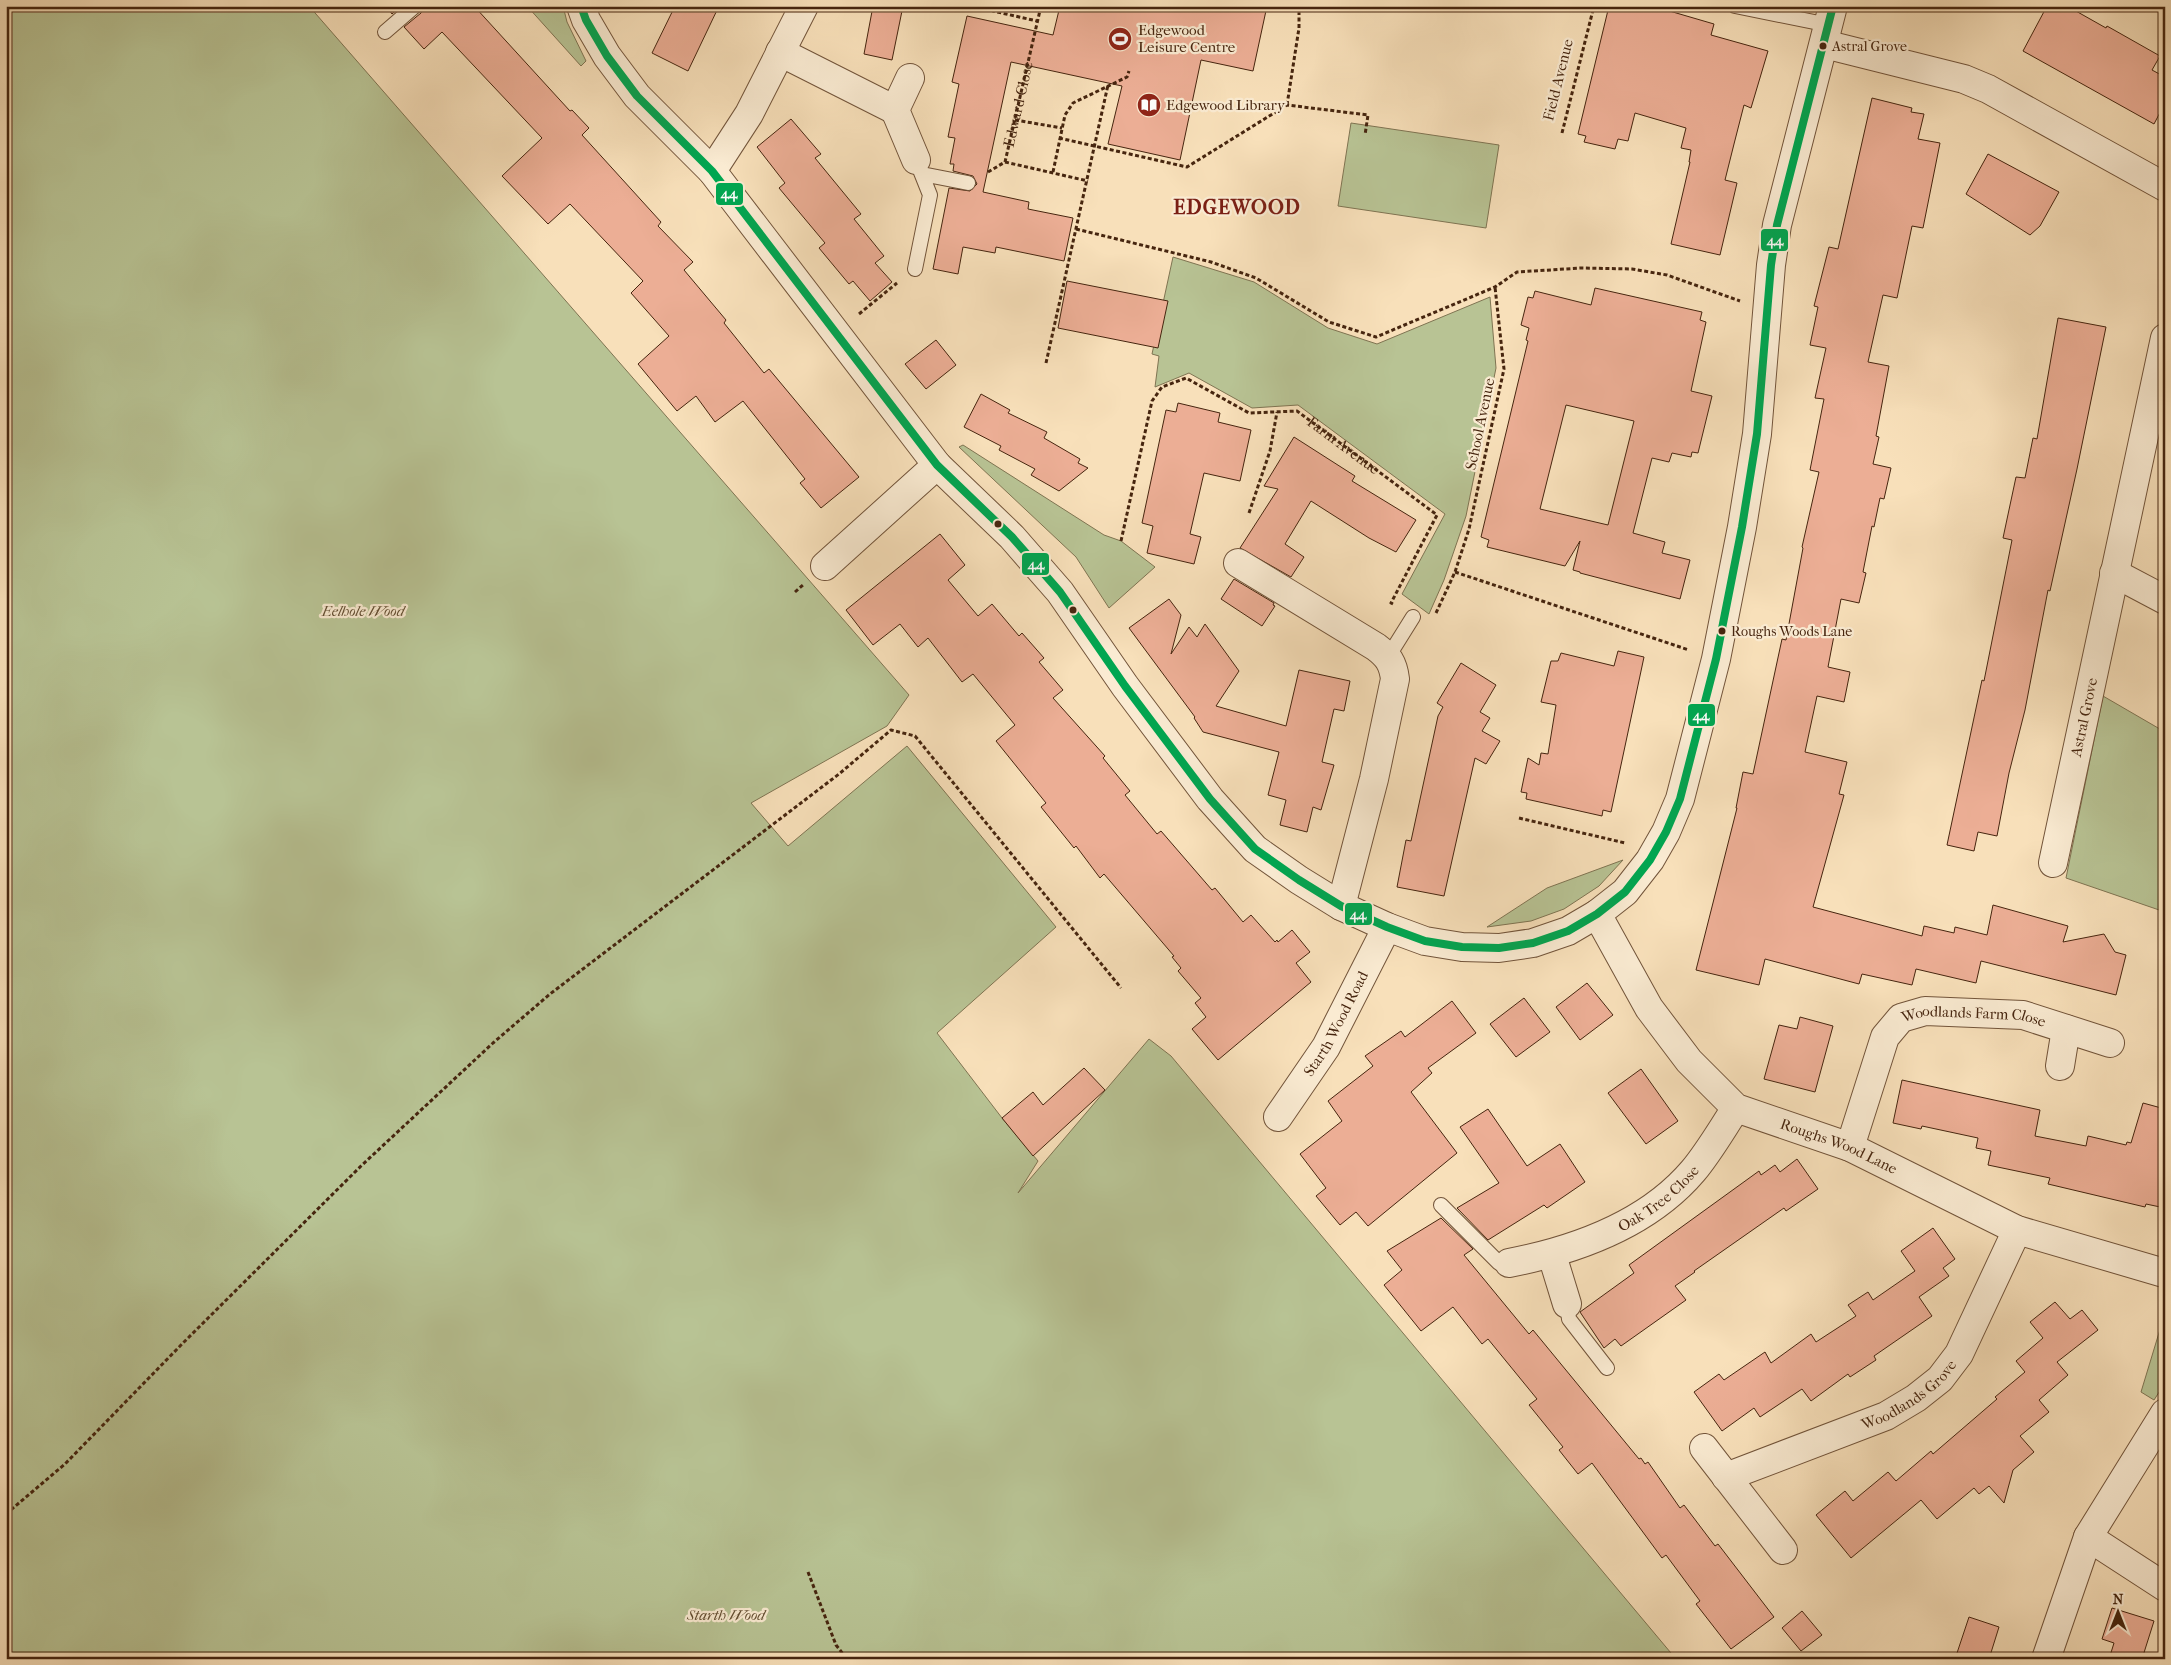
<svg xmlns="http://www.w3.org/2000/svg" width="2171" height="1665" viewBox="0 0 2171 1665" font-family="'IM FELL French Canon',serif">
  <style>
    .green { fill: #b8c394; stroke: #7f7452 }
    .building { fill: #ecae95; stroke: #46250f; fill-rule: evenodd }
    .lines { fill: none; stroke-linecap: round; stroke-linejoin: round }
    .service-casing { stroke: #72543a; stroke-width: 16 }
    .minor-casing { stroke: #72543a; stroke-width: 30 }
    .tertiary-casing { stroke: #72543a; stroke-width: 30 }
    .path { stroke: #46250f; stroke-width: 3; stroke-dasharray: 4 2.5; stroke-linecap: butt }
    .service { stroke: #faebd2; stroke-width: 14 }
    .minor { stroke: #faebd2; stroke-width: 28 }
    .tertiary { stroke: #faebd2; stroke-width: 28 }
    .bus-1-casing { stroke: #faebd2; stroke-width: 11 }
    .bus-1 { stroke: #00a651; stroke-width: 8 }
    .bus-dot { fill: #46250f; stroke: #faebd2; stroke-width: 2 }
    .labels { text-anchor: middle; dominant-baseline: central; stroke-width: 4.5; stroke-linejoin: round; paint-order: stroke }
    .bus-label { font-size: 14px; fill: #46250f; stroke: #faebd2; text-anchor: start }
    .poi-label { font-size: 15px; fill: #46250f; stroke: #faebd2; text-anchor: start }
    .street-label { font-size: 15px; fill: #46250f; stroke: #faebd2 }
    .park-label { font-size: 15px; font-style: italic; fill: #624c30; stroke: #faebd2 }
    .district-label { font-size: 20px; font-weight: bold; letter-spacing: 1px; fill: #7a1f14; stroke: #faebd2 }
    .line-badge { stroke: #faebd2; stroke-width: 2 }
    .badge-label { font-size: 14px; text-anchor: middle; font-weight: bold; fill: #fff }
  </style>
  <rect width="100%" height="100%" fill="#f8e0ba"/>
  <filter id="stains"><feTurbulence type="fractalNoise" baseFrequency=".004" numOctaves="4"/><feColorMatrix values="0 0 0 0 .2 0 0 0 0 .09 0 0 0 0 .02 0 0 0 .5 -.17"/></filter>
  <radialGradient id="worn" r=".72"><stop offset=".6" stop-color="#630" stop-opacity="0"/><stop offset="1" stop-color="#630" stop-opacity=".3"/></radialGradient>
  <path class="green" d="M6,6H309L909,695L887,726L751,803L788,846L907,746L1056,927L937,1033L1002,1118L1038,1161L1018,1193L1149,1039L1171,1056L1676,1659H6Z
    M527,6H563L567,22L586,61L581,66Z
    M1351,123L1499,145L1486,228L1338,206Z
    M1173,257L1254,282L1328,328L1377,344L1490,297L1496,368L1466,516L1444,580L1429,614L1402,594L1445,514L1298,405L1252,408L1189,373L1155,387L1159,356L1152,354Z
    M963,445L1104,535L1121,541L1155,567L1109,608L1076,557L959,447Z
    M2103,696L2165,732V912L2066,878Z
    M1623,860L1599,886L1564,909L1531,921L1487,927L1547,888Z
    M2165,1313V1383L2154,1400L2141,1392Z"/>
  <path class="building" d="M386,6H401L392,14Z
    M424,6H474L570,111L572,110L589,128L582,135L661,222L658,226L693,262L684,270L726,320L724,323L764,373L769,369L859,477L821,508L800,483L805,479L743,401L715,422L696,396L677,411L638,364L669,336L631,293L643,281L570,204L548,224L502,176L542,138L442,32L424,49L404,27L421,13Z
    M675,6H719L688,71L652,53Z
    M873,6H903L892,60L864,54Z
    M1060,6H1267L1253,71L1201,60L1180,160L1108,144L1122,86L1011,62L983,192L1029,202L1028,209L1073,218L1064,261L996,247L995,253L963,247L958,274L933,269L949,188L970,191L977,184L973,176L953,171L954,164H950L955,138L948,137L959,84L952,82L967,16L1053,35Z
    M1609,6H1666V10L1714,24L1711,35L1768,51L1751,108L1744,105L1734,144L1725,180L1737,183L1720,255L1671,244L1690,162H1689L1691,150L1681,148L1686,128L1635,113L1628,141L1618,139L1615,149L1584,142L1586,136L1578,134Z
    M2047,6H2067L2106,28L2107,26L2160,56L2152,70L2165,77V103L2154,124L2023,51Z
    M1872,98L1912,108L1911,112L1924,114L1918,139L1940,143L1923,228L1912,226L1897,298L1883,295L1868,362L1889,366L1876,436L1879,437L1873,464L1891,468L1884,499L1880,498L1874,527L1872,526L1863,572L1866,573L1859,603L1841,599L1828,667L1850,672L1844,702L1817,696L1805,752L1847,762L1839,794L1844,795L1813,907L1922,936L1924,926L1954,933L1955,927L1987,935L1993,905L2068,926L2063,942L2104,934L2115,952L2126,955L2116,995L1981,961L1976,983L1916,969L1912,985L1862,974L1859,984L1765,959L1759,985L1696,970L1737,808H1736L1743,772L1753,774L1782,639L1786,640L1803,548L1802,547L1819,472L1810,470L1824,399L1815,398L1826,348L1810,345L1818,307L1814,306L1829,247L1838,249Z
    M791,119L821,154L815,158L861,214L854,219L884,256L875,263L892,282L870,301L853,281L849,284L819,248L825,243L779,188L785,183L757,147Z
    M1988,154L2059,192L2040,226L2030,235L1966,194Z
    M1067,281L1168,301L1158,348L1058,328Z
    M1595,288L1702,312L1700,320L1706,322L1691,391L1712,396L1698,453L1692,452L1691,457L1672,453L1669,462L1652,458L1633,533L1665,542L1662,553L1690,560L1680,599L1580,573V572L1573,570L1580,541L1565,566L1487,547L1489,540L1481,537L1528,341L1526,340L1529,328L1521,325L1528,297L1533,298L1535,291L1591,305ZM1566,405L1634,421L1608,525L1540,509Z
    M2058,318L2106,327L2077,469L2050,591L2048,590L2025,710L2009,773L1997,836L1978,832L1974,851L1947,845L1982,680L1984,681L2012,540L2003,538L2016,477L2025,478L2033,438L2037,439Z
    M936,340L956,365L926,389L905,364Z
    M981,394L1010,410L1008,413L1047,432L1044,438L1080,459L1078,463L1088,468L1059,491L1031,475L1035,469L999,450L1001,446L964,427Z
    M1178,403L1220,413L1218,422L1251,430L1240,481L1204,473L1190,534L1201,537L1194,564L1147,553L1153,526L1142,523L1166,410L1176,412Z
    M1294,437L1355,476L1352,481L1416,520L1396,552L1369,538L1311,501L1285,544L1304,557L1291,577L1240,548L1278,489L1264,486Z
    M940,534L965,565L948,580L978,616L992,604L1019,636L1022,633L1044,658L1039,662L1063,690L1053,698L1105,756L1103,758L1130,791L1125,795L1157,834L1161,831L1212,890L1215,888L1243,922L1251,915L1275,942L1277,940L1278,942L1292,930L1310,952L1296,963L1311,982L1218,1060L1192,1029L1206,1017L1195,1003L1201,998L1178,971L1181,968L1172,957L1174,956L1104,874L1100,878L1076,846L1074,848L1041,807L1046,803L996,741L1015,725L973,674L962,682L928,638L918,647L900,624L873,645L846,610Z
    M1234,579L1274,603L1273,605L1275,606L1262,626L1221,599Z
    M1169,599L1181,615L1171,654L1189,627L1197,637L1205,624L1239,671L1216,706L1286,726L1299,670L1350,681L1344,711L1334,709L1322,762L1334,765L1321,810L1313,807L1307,832L1280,825L1286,800L1268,795L1279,752L1203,732L1194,718L1195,717L1129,628Z
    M1618,651L1644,657L1611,812L1603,810L1602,816L1526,799L1527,793L1521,792L1528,758L1539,765L1541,753L1548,754L1556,705L1541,702L1551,661H1558L1561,653L1614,666Z
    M1461,663L1496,685L1480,712L1490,718L1482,731L1500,741L1486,764L1475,758L1444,896L1397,887L1406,840L1411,841L1438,716L1443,707L1437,703Z
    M1587,983L1613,1015L1580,1040L1556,1007Z
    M1524,998L1550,1032L1516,1057L1490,1024Z
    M1452,1001L1476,1033L1428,1068L1432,1073L1411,1092L1457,1153L1368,1226L1356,1212L1340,1225L1316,1196L1326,1188L1300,1154L1342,1121L1328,1101L1373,1066L1365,1056L1401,1031L1405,1037Z
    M1800,1017L1833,1026L1815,1092L1764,1079L1779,1025L1797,1029Z
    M1084,1068L1105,1090L1033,1156L1002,1118L1033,1092L1043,1105Z
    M1641,1069L1678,1121L1646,1144L1608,1093Z
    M1902,1080L2040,1110L2035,1136L2086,1146L2088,1136L2126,1145L2127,1142L2131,1143L2143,1103L2165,1109V1208L2146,1204L2145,1207L2048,1184L2050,1178L1988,1165L1991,1151L1976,1148L1978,1138L1922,1126L1921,1129L1893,1123Z
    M1488,1109L1527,1166L1560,1144L1585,1182L1547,1208L1544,1205L1488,1240L1457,1208L1499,1183L1460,1127Z
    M1797,1159L1818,1189L1786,1211L1784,1208L1694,1271L1695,1272L1675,1286L1686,1300L1621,1346L1615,1339L1604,1348L1580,1312L1634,1273L1629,1265L1759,1171L1761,1175L1775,1165L1780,1172Z
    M1441,1218L1473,1249L1464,1255L1529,1334L1533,1330L1639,1459L1641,1458L1645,1464L1648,1462L1680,1508L1684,1505L1715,1546L1718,1544L1774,1617L1731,1649L1696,1604L1700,1601L1666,1555L1662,1558L1592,1463L1578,1474L1559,1450L1563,1447L1529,1405L1537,1399L1488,1339L1482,1344L1453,1307L1421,1331L1384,1285L1402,1270L1387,1251Z
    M1933,1228L1955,1259L1943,1268L1949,1276L1919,1297L1932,1316L1874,1356L1876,1360L1850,1377L1848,1374L1811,1401L1802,1389L1760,1417L1754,1408L1722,1431L1694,1392L1719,1374L1724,1380L1765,1352L1771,1363L1811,1334L1816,1342L1856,1316L1848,1305L1868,1292L1873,1300L1915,1271L1901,1251Z
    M2055,1302L2070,1319L2082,1310L2098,1330L2057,1362L2068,1375L2039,1400L2049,1412L2020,1436L2034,1452L2013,1470L2004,1503L1989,1486L1979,1494L1974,1488L1937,1519L1921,1500L1851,1558L1816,1515L1845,1491L1853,1501L1888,1472L1896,1481L1931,1451L1933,1454L1997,1399L1995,1397L2025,1372L2016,1361L2043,1338L2030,1322Z
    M2112,1608L2154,1621L2142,1659H2109L2114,1643L2102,1639Z
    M1802,1611L1822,1635L1801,1651L1782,1628Z
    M1969,1617L1999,1627L1989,1659H1955Z"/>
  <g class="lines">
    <g class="service-casing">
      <path id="service" d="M1735,6L1829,25
        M385,32L415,6
        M922,174L968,183
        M915,269L930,195L916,160
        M1388,657L1413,617
        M1441,1205L1499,1263H1509
        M1567,1304L1569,1319L1607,1368"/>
    </g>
    <g class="minor-casing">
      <g id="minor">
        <path d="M1824,44L1964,79L1988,89L2165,187"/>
        <path d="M780,52L895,110"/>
        <path d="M910,78L895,110L916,160"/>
        <path d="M712,171L749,114L804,6"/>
        <path d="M1238,563L1376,647C1388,656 1393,663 1395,679L1374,779L1341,906"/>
        <path d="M825,566L937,465"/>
        <path d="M2114,573L2165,600"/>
        <path id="s3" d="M2053,863L2165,338"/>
        <path id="s4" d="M1597,914L1649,1008L1689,1061L1736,1108L1850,1147L2017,1230L2164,1273"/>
        <path d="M2060,1066L2066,1029"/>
        <path id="s5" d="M1278,1117L1326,1047L1387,927"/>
        <path id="s6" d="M1850,1147L1885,1037L1901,1018L1925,1011L2023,1015L2110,1043"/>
        <path d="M1552,1255L1567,1304"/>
        <path id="s7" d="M1509,1263C1576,1250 1647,1225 1693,1171C1709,1152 1722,1129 1736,1108"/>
        <path d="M1704,1448L1783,1550"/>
        <path id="s8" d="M1726,1477L1886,1416L1916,1398L1940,1379L1959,1354L2017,1230"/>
        <path d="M2088,1537L2165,1587"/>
        <path d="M2046,1659L2088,1537L2165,1413"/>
      </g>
    </g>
    <g class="tertiary-casing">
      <path id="tertiary" d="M581,6L586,20L607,56L637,96L712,171L937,465L1012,537L1060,592L1125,686L1210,799L1255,849L1299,880L1341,906L1387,927L1425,941L1462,947L1499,948L1533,943L1568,931L1597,914L1625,892L1650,860L1666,832L1680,799L1716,659L1742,527L1757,434L1771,265L1777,225L1833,6"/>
    </g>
    <g class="path">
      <path d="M986,6L993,11L1037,21"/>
      <path d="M1287,105L1299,28V6"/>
      <path d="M1015,120L1062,128"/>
      <path d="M1562,133L1594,6"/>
      <path d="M1059,138L1187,167L1287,105L1368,115L1365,135"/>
      <path d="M1005,162L1088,181"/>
      <path id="s1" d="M988,172L1005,162L1041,6"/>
      <path d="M1053,172L1065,115L1073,103L1127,77L1129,71"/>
      <path d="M1076,229L1211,262L1256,278L1329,322L1376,337L1495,287L1517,272L1581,268L1632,269L1667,275L1740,301"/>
      <path d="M859,314L897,283"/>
      <path d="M1046,363L1108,85"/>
      <path d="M1249,513L1270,451L1277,412"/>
      <path id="s2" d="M1121,541L1152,401L1162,387L1186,378L1249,413L1297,411L1437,515L1391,603L1393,604"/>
      <path d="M1455,572L1689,650"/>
      <path d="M795,592L804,584"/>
      <path d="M1436,613L1455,572L1469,529L1504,369L1495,287"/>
      <path d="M1519,818L1625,843"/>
      <path d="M6,1514L65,1464L182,1344L361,1166L493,1043L550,994L839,774L891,730L915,736L1121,988"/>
      <path d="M808,1572L836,1645L847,1659"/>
    </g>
    <use href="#service" class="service"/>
    <use href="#minor" class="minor"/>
    <use href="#tertiary" class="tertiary"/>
    <g class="bus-1-casing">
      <path id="bus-1" d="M581,6L586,20L607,56L637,96L712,171L937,465L1012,537L1060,592L1125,686L1210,799L1255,849L1299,880L1341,906L1387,927L1425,941L1462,947L1499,948L1533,943L1568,931L1597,914L1625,892L1650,860L1666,832L1680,799L1716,659L1742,527L1757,434L1771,265L1777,225L1833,6"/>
    </g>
    <use href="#bus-1" class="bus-1"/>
  </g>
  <defs>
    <g id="stadium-disc" transform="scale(1.25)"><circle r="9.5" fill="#8f2418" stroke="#faebd2"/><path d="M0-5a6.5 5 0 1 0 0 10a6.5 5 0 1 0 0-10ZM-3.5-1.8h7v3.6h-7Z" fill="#fff"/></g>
    <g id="library-disc" transform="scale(1.25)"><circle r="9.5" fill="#8f2418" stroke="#faebd2"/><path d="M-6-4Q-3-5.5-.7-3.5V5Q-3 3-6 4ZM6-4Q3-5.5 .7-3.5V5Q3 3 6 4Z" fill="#fff"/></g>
  </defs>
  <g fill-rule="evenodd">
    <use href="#stadium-disc" x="1120" y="39"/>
    <use href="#library-disc" x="1149" y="105"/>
  </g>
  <g class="bus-dot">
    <circle cx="1823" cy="46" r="4.5"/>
    <circle cx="998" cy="524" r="4.5"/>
    <circle cx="1073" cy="610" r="4.5"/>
    <circle cx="1722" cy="631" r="4.5"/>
  </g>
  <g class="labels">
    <g class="bus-label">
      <text x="1832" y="46">Astral Grove</text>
      <text x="1731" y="631">Roughs Woods Lane</text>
    </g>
    <g class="poi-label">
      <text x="1138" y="30">Edgewood<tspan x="1138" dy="17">Leisure Centre</tspan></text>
      <text x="1166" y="105">Edgewood Library</text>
    </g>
    <g class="street-label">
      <text transform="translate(1558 80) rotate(-76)">Field Avenue</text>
      <text stroke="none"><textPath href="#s1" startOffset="79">Edward Close</textPath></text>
      <text transform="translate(1480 424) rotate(-78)">School Avenue</text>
      <text stroke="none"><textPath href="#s2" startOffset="364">Farm Avenue</textPath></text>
      <text stroke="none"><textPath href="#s3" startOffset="149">Astral Grove</textPath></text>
      <text stroke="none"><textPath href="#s5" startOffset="110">Starth Wood Road</textPath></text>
      <text stroke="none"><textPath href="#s6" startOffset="214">Woodlands Farm Close</textPath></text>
      <text stroke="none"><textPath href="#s4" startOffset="350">Roughs Wood Lane</textPath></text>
      <text stroke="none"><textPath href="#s7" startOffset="165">Oak Tree Close</textPath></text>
      <text stroke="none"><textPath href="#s8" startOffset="202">Woodlands Grove</textPath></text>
    </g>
    <g class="park-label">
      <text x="363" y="611">Eelhole Wood</text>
      <text x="726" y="1615">Starth Wood</text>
    </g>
    <g class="district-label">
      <text x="1237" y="207">EDGEWOOD</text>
    </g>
  </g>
  <g class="line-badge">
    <rect x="715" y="182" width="29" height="24" rx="5" fill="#00a651"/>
    <rect x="1760" y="228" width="29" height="24" rx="5" fill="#00a651"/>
    <rect x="1021" y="552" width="29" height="24" rx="5" fill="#00a651"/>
    <rect x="1687" y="703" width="29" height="24" rx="5" fill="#00a651"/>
    <rect x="1344" y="902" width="29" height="24" rx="5" fill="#00a651"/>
  </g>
  <g class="badge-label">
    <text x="729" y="198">44</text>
    <text x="1775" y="245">44</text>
    <text x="1036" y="569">44</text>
    <text x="1701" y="720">44</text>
    <text x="1358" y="919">44</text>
  </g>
  <rect width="2171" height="1665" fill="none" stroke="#f8e0ba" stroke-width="25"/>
  <rect x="8" y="8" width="2156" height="1650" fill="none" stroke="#46250f" stroke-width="2.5"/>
  <rect x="12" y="12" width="2146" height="1640" fill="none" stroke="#46250f"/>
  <g transform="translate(2118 1612)" stroke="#faebd2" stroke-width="4" paint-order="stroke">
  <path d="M0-4L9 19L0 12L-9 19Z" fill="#46250f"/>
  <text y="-8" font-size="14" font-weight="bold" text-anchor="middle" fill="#46250f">N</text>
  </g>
  <rect width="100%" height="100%" filter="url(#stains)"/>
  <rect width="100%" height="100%" fill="url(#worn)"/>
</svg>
